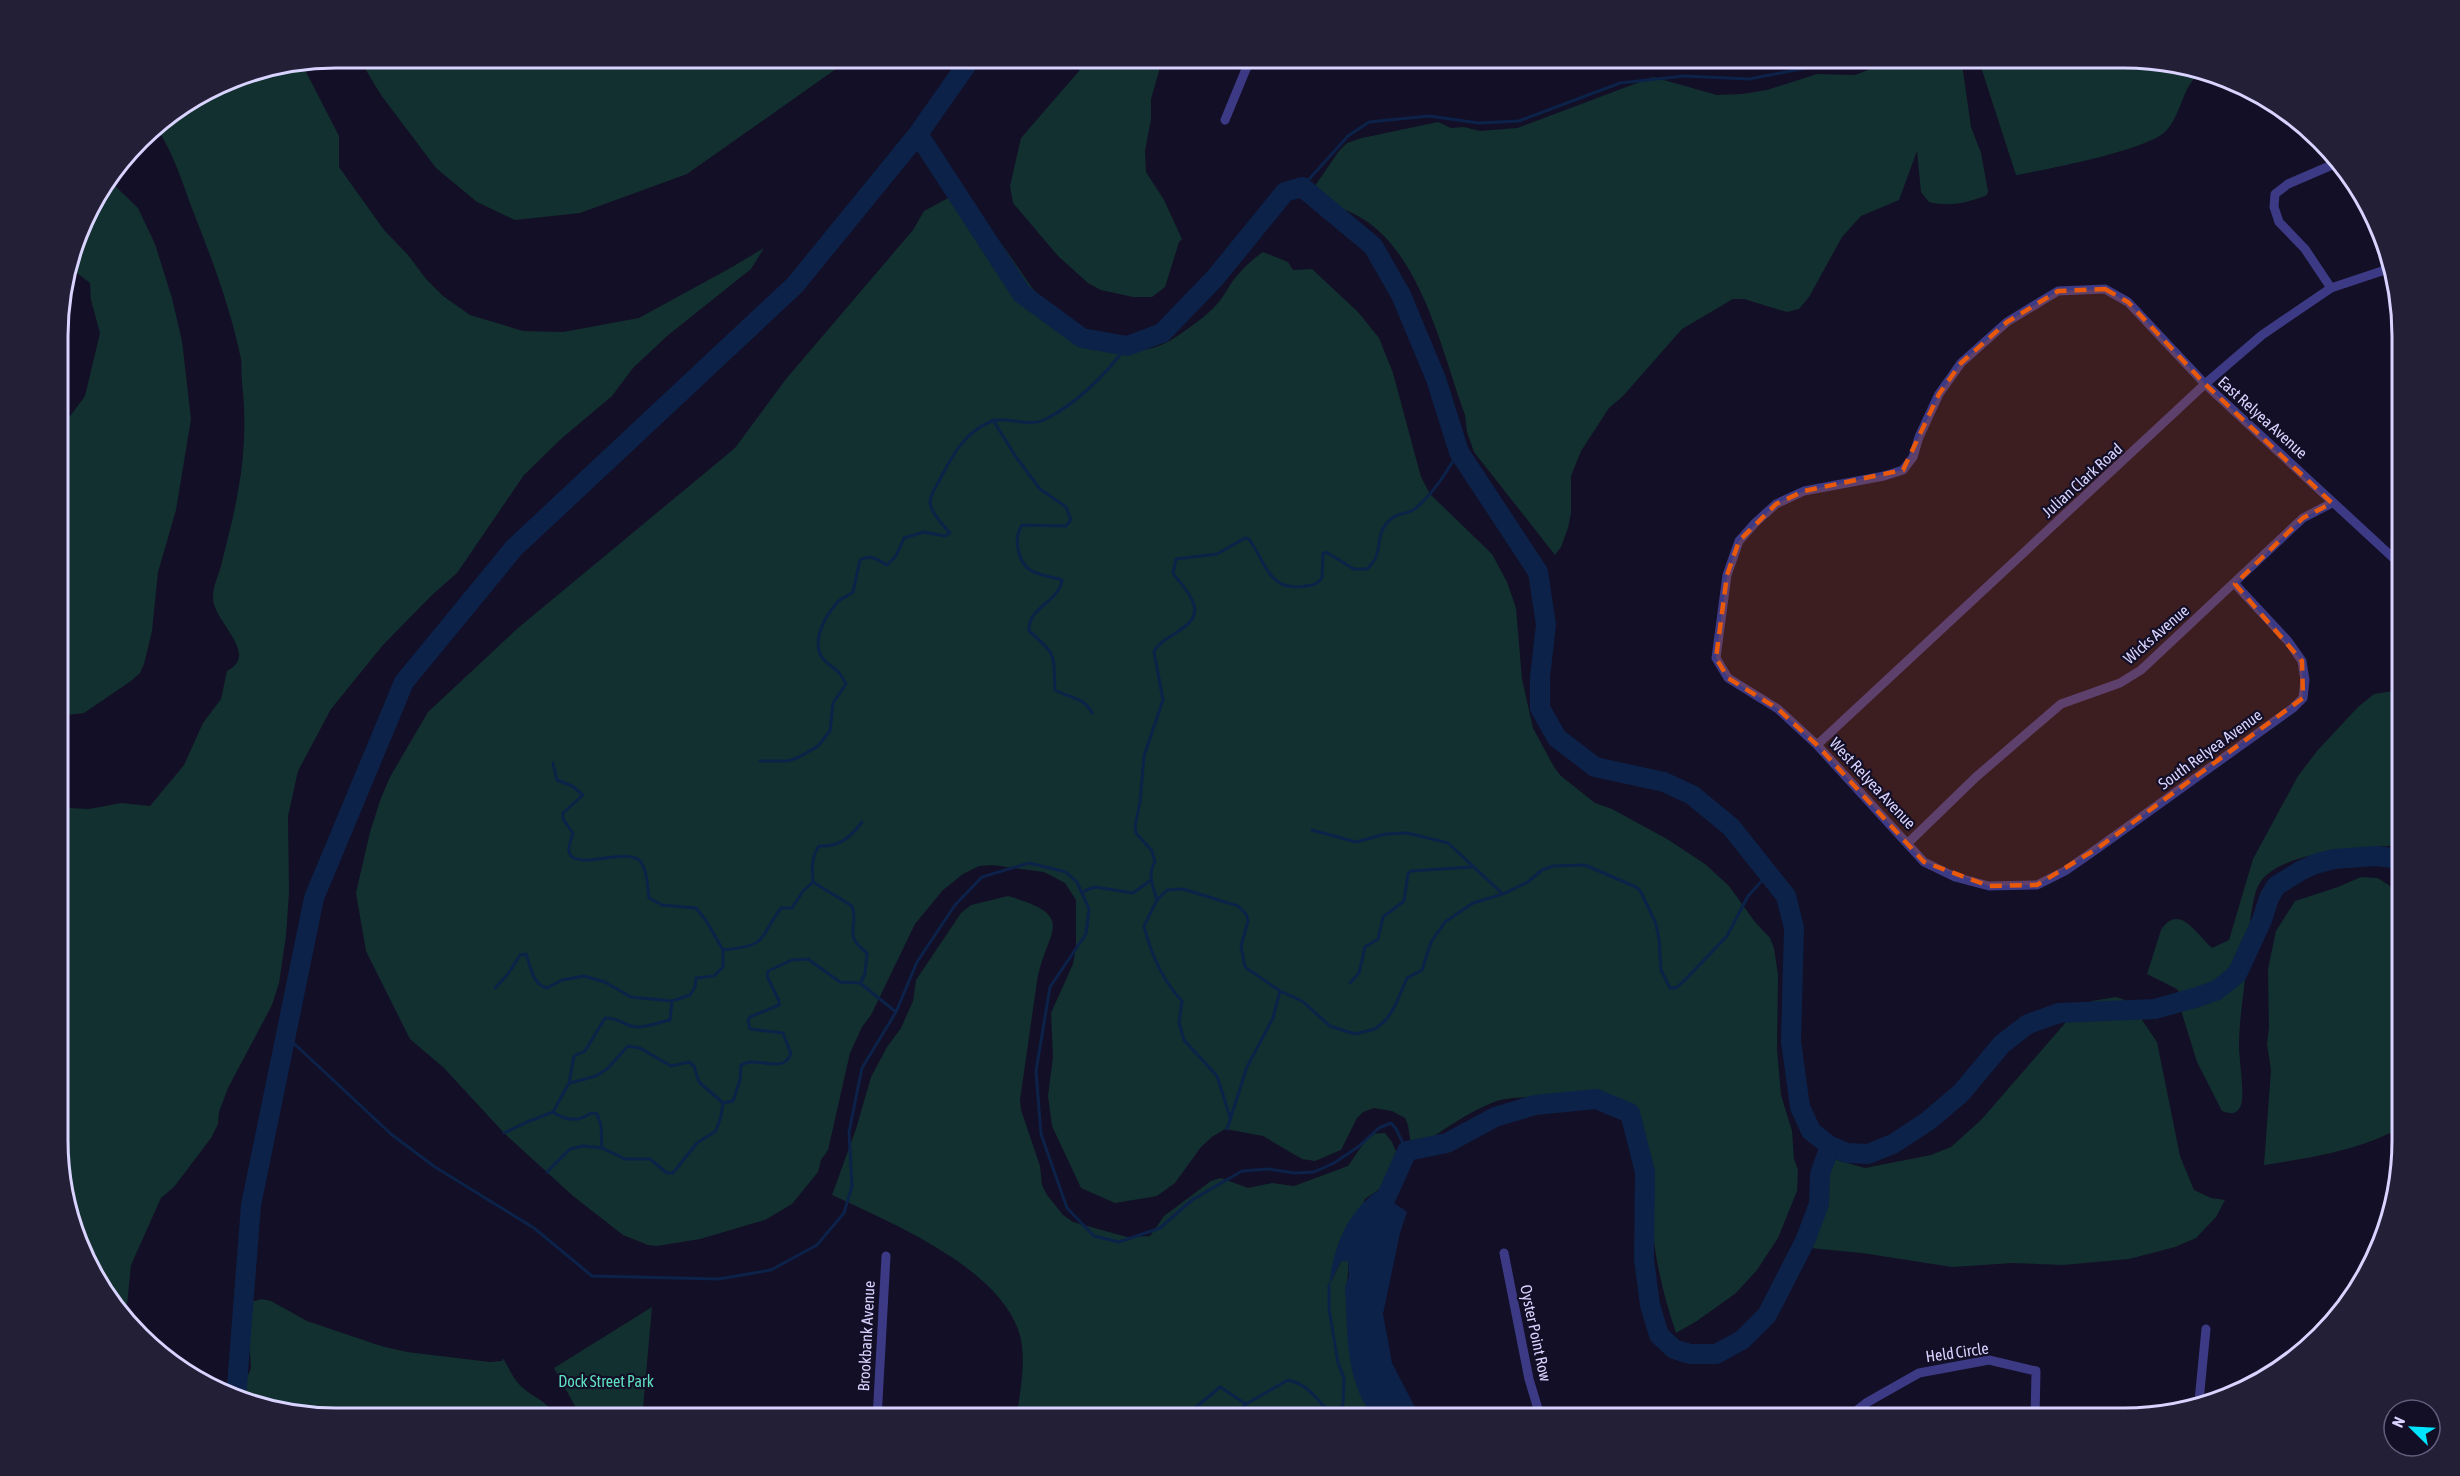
<svg xmlns="http://www.w3.org/2000/svg" width="2460" height="1476" viewBox="0 0 2460 1476" font-family="'Asap Condensed',sans-serif">
  <style>
    .green { fill: #12302f }
    .water { fill: #0c2248 }
    .lines { fill: none; stroke-linecap: round; stroke-linejoin: round }
    .stream { stroke: #0c2248; stroke-width: 3 }
    .river { stroke: #0c2248; stroke-width: 20 }
    .street { stroke: #3d3a85; stroke-width: 9 }
    .marked { fill: #e8590c; fill-opacity: 0.2; stroke: #e8590c; stroke-width: 4.5; stroke-dasharray: 12 8; stroke-linejoin: round }
    .labels { text-anchor: middle; dominant-baseline: central; stroke-width: 4.5; stroke-linejoin: round; paint-order: stroke }
    .street-label { font-size: 16px; fill: #d9d4ff; stroke: #130f26 }
    .park-label { font-size: 16px; fill: #5fe0c0; stroke: #130f26 }
    .rim { fill: none; stroke: #d9d4ff; stroke-width: 3 }
  </style>
  <rect width="100%" height="100%" fill="#130f26"/>
  <path class="green" d="M358,57H853L687,174L580,213L515,220L477,202L436,168L381,95Z
    M1084,57H1163L1151,99V119L1145,151L1146,172L1164,200L1182,239L1179,242L1165,287L1152,297H1133L1101,290L1088,283L1058,256L1013,203L1010,186L1021,138L1079,71Z
    M1901,57H1961L1971,127L1981,153L1988,191L1987,195C1968,203 1949,207 1929,202L1921,192L1917,151L1899,200L1861,216L1851,227L1842,237L1809,297L1799,309L1787,312L1744,299H1733L1682,329L1623,396L1609,408L1581,451L1571,476V513L1568,528L1561,547L1555,555L1474,452L1467,432L1465,415C1442,352 1422,256 1363,219C1347,208 1325,204 1308,196L1339,151L1347,143L1362,138L1438,122L1451,128L1464,127L1480,131L1517,128L1653,77L1717,95L1742,94L1767,90L1817,74L1855,75Z
    M1987,57H2125L2197,67L2205,70C2181,83 2184,111 2166,131C2148,150 2045,170 2016,175L1979,61Z
    M302,64L339,136V167L384,230L408,255L426,279L443,296L470,315L523,331L563,332L639,318L732,267L764,248L751,269L667,336L633,368L612,396L561,439L524,475L457,573L432,595L383,645L331,709L298,771L288,816L289,892L286,936L279,983L272,1005L228,1088L219,1112L218,1124L211,1138L174,1187L161,1198L131,1265L126,1315L104,1295L59,1176V810L69,808L89,809L121,803L150,806L184,765L203,723L221,699L227,671C261,654 212,621 213,597C213,586 218,577 221,566C227,541 234,516 238,491C245,455 246,418 242,382C241,374 242,366 241,359C231,310 213,262 195,216C183,186 174,151 154,125L229,78Z
    M110,181L138,208L155,244L172,298L182,341L191,419L176,510L158,572L152,631L144,664L140,673L131,681L84,713L59,716V431L85,396L100,333L91,300L90,283L69,267L86,212Z
    M950,197C987,208 1020,277 1046,305C1060,320 1080,334 1098,343C1123,356 1152,353 1176,337C1190,327 1206,317 1218,303C1225,295 1229,285 1236,277C1244,267 1253,259 1263,252L1288,262L1293,270L1312,269L1358,312L1379,338L1393,373L1421,477L1430,494L1492,554L1507,582L1516,608L1522,679L1533,728L1554,767L1561,776L1595,803L1612,809L1667,839L1705,864L1729,886L1755,922L1770,938L1774,948L1778,975L1777,1049L1781,1095L1792,1131L1794,1159L1798,1170L1797,1191L1778,1238L1757,1270L1736,1293L1697,1321L1676,1333C1665,1300 1656,1266 1653,1231C1650,1205 1655,1173 1644,1149C1637,1132 1616,1111 1598,1105C1574,1098 1517,1093 1494,1102C1468,1112 1442,1131 1419,1146L1411,1145L1408,1125L1405,1118L1392,1111L1374,1108L1363,1112L1357,1118L1341,1150L1315,1161L1302,1159L1263,1136L1225,1129L1212,1137L1201,1147L1175,1183L1157,1196L1115,1203L1081,1188L1052,1126L1048,1096L1053,1057L1051,1013L1073,964L1076,947V900L1065,883L1044,872L992,865L979,866L963,874L943,890L915,924L871,1015L862,1027L850,1053L828,1150L821,1160L818,1172L792,1204L765,1220L751,1224L700,1239L657,1246L648,1245L623,1235L573,1196L504,1133L444,1068L410,1039L366,951L356,893L370,832L381,798L390,777L428,712L518,628L735,448L786,379L913,230L924,211Z
    M2393,691L2402,692V845C2367,848 2268,849 2256,891C2249,915 2248,943 2246,968C2244,994 2239,1020 2239,1046C2239,1060 2245,1094 2241,1105C2237,1115 2231,1114 2222,1111L2197,1062L2180,1007L2181,995L2177,989L2147,974L2161,930C2179,902 2197,935 2212,948L2229,940L2253,859L2298,776L2317,751L2358,707L2374,694Z
    M2361,877L2378,878L2402,894V994L2395,1037L2402,1050V1127C2361,1150 2310,1158 2264,1165L2271,1070L2267,1044L2269,1027L2268,969L2276,931L2295,901L2338,887Z
    M1008,896C1079,917 1047,928 1037,981L1020,1100L1021,1110L1040,1166L1042,1185L1047,1195L1063,1215L1073,1222L1127,1237L1150,1236L1164,1216L1211,1181L1221,1178L1248,1188L1272,1183L1294,1186L1348,1166L1370,1134L1385,1133L1392,1142L1397,1154L1395,1166L1384,1186L1365,1199L1331,1283L1341,1261L1348,1260C1349,1277 1345,1291 1347,1307C1351,1341 1361,1376 1368,1410L1375,1419H1017C1019,1394 1025,1371 1022,1346C1013,1272 891,1223 832,1195L856,1129L871,1077L887,1047L901,1028L913,1001L916,980L961,913L971,905Z
    M2116,997L2125,1000L2134,1008L2157,1042L2180,1156L2194,1190L2211,1198L2225,1200L2216,1217L2196,1238L2175,1247L2129,1259L2063,1265L2013,1263L1952,1267L1862,1253L1810,1248L1827,1194L1826,1157L1865,1168L1931,1155L1951,1147L1981,1120L2074,1013L2092,1001Z
    M262,1299L271,1301L307,1321L381,1346L407,1352L490,1362L502,1361L503,1358C508,1366 512,1376 518,1383C531,1398 549,1400 557,1419H335L263,1409L238,1399L251,1368L247,1305L254,1301Z
    M652,1307L642,1419H582L554,1368Z"/>
  <path class="water" d="M1377,1191L1407,1212L1400,1233L1383,1314L1392,1363L1421,1419H1375C1344,1381 1348,1333 1345,1287L1349,1276L1348,1261H1341L1329,1285C1334,1247 1345,1215 1377,1191Z"/>
  <g class="lines">
    <path class="stream" d="M1302,187L1348,136L1369,122L1429,116L1479,123L1519,121L1620,83L1684,76L1749,79L1806,68L1845,57
      M993,420L1016,457L1040,489L1066,507L1071,520L1066,526L1022,525C1017,533 1016,540 1018,549C1022,574 1040,574 1062,580C1058,604 1028,606 1029,631C1058,656 1053,653 1055,690C1069,698 1084,697 1092,713
      M760,761H788L799,757L818,746L830,731L833,703L846,684C839,667 829,668 821,656C812,639 826,615 837,603C840,598 848,596 853,592L860,560C871,554 877,559 887,565L896,556L904,538L924,532L945,536L950,533C943,525 931,513 930,502C930,495 936,487 939,481C952,456 964,432 992,421C1008,416 1029,428 1046,419C1079,402 1105,375 1127,346
      M1312,830L1356,842L1386,834L1407,833L1448,843L1503,894
      M813,882L852,906C860,927 841,933 867,953L865,974L861,982
      M813,882C812,868 811,858 819,846C839,847 850,838 862,822
      M1082,892L1095,887L1133,893L1151,880
      M1157,900C1153,887 1147,874 1155,862L1152,851L1136,833L1135,826L1140,802L1144,756L1163,700L1154,652C1162,633 1206,628 1192,600C1188,590 1179,582 1173,573L1176,559L1217,554L1245,538L1249,539C1270,570 1270,596 1316,584L1322,578L1323,554L1326,552L1354,569H1367C1384,553 1375,541 1384,527C1396,509 1406,517 1416,508C1434,493 1446,472 1459,452
      M723,950C769,945 757,941 781,908H792L803,891L813,882
      M1350,983L1359,973L1365,947L1378,939L1383,917L1404,901L1408,874L1411,871L1472,867
      M495,988L508,974L520,955L526,954C531,967 532,984 547,988L562,980L584,976L605,982L631,997L672,1001L690,995L695,987L696,978L714,976L723,967V950L705,919L696,908L662,905L649,898C647,887 648,871 640,861C627,846 572,873 569,851C568,846 572,838 573,833L563,819V813L583,795L572,786L557,780L553,763
      M286,1036L391,1134L435,1167L534,1228L592,1276L719,1279L771,1270L817,1245L844,1213L852,1186L849,1132L862,1068L896,1012L917,962L955,905L982,877L1029,863L1066,872L1077,882L1089,909L1086,934L1050,987L1036,1071L1041,1134L1067,1208L1094,1236L1119,1242L1160,1228L1192,1200L1242,1171L1268,1169L1294,1173L1314,1172L1334,1163L1358,1147L1379,1128L1391,1123L1396,1129L1407,1151
      M570,1083L596,1076L607,1069L628,1046L640,1048L671,1066L689,1062L694,1066L699,1082L723,1103
      M723,1103L733,1101L740,1080L741,1065C757,1055 782,1075 791,1054L783,1033L750,1029L748,1021L750,1017L779,1005V1001L767,976L768,971L792,960L808,959L840,982L860,983L896,1012
      M553,1112C566,1121 579,1122 591,1113L597,1114L601,1125L602,1148
      M1231,1120L1217,1076L1184,1040L1179,1023L1182,1001C1162,980 1151,954 1144,926L1157,900L1167,890L1183,889L1238,906L1246,914L1248,921L1241,946L1245,967L1280,991L1302,1001L1330,1026L1355,1034L1375,1029L1386,1020L1395,1006L1407,978L1422,970L1431,942L1445,922L1473,903L1503,894L1528,882L1542,870L1553,866L1585,865L1636,887L1641,892L1656,924L1659,939L1661,970L1670,988H1676L1685,980L1727,936L1748,896L1769,873
      M1227,1129L1247,1067L1273,1018L1280,991
      M504,1133L527,1122L553,1112L569,1083L574,1056L585,1051L605,1018C618,1017 624,1026 637,1027C648,1027 660,1022 670,1020L672,1001
      M547,1172L570,1149L583,1146L602,1148L625,1159H650L667,1173H673L697,1143L716,1131L721,1116L723,1103
      M1155,1419L1165,1414L1195,1408L1220,1387L1246,1404
      M1234,1419L1246,1404L1288,1380C1309,1384 1317,1401 1332,1414H1339L1343,1404L1344,1378L1338,1363L1329,1309V1285"/>
    <path class="river" d="M918,134L1022,294L1082,338L1127,346L1162,333L1215,278L1285,192L1302,187L1373,246L1401,295L1436,379L1459,452L1538,572L1546,625L1540,677V708L1557,738L1595,767L1664,782L1692,795L1731,827L1786,896L1794,928L1791,1041L1800,1107L1811,1131L1830,1146L1847,1153L1868,1154L1893,1144L1928,1121L1961,1093L2002,1044L2028,1024L2059,1013L2155,1009L2198,997L2217,990L2237,974L2262,920L2269,898L2276,886L2300,871L2315,864L2334,859L2375,856L2402,859
      M1376,1220L1407,1151L1447,1143L1495,1117L1535,1105L1596,1099L1630,1113L1645,1172L1644,1259L1650,1305L1659,1335L1674,1349L1690,1354H1716L1742,1340L1767,1315L1805,1241L1819,1204L1820,1174L1830,1146
      M236,1398L251,1205L314,898L404,682L514,548L795,285L918,134L972,57"/>
    <path class="street" d="M1225,120L1251,57
      M2331,288L2305,249L2279,222L2274,207L2275,194L2288,184L2339,162
      M2235,584L2288,641L2302,661L2305,680L2303,698L2293,708L2098,848L2065,871L2037,885L1989,886L1955,877L1924,862L1817,745L1778,709L1728,678L1716,658L1727,575L1739,541L1755,523L1776,504L1804,491L1884,476L1903,470L1913,457L1919,437L1939,394L1961,363L2007,322L2058,291L2105,289L2128,302L2205,384L2402,566
      M1817,745L2205,384L2262,335L2331,288L2388,269
      M1908,843L1976,777L2061,704L2120,683L2141,670L2303,518L2332,503
      M1504,1253L1529,1379L1541,1419
      M2199,1401L2206,1329
      M877,1419L886,1256
      M1846,1419L1866,1403L1919,1373L1989,1360L2036,1371L2035,1418"/>
  </g>
  <path class="marked" d="M2105,289L2128,302L2205,384L2332,503L2303,518L2235,584L2302,661L2303,698L2098,848L2037,885L1989,886L1924,862L1817,745L1778,709L1728,678L1716,658L1727,575L1739,541L1776,504L1804,491L1903,470L1939,394L1961,363L2007,322L2058,291Z"/>
  <g class="labels">
    <g class="street-label">
      <text transform="translate(2263 417) rotate(42)">East Relyea Avenue</text>
      <text transform="translate(2082 480) rotate(-42)">Julian Clark Road</text>
      <text transform="translate(2156 634) rotate(-41)">Wicks Avenue</text>
      <text transform="translate(2210 749) rotate(-36)">South Relyea Avenue</text>
      <text transform="translate(1873 783) rotate(47)">West Relyea Avenue</text>
      <text transform="translate(1536 1333) rotate(78)">Oyster Point Row</text>
      <text transform="translate(866 1336) rotate(-87)">Brookbank Avenue</text>
      <text transform="translate(1957 1352) rotate(-8)">Held Circle</text>
    </g>
    <g class="park-label">
      <text x="606" y="1381">Dock Street Park</text>
    </g>
  </g>
  <path d="M0 0H2460V1476H0ZM336 68H2124A268 268 0 0 1 2392 336V1140A268 268 0 0 1 2124 1408H336A268 268 0 0 1 68 1140V336A268 268 0 0 1 336 68Z" fill="#231f37" fill-rule="evenodd"/>
  <path class="rim" d="M336 68H2124A268 268 0 0 1 2392 336V1140A268 268 0 0 1 2124 1408H336A268 268 0 0 1 68 1140V336A268 268 0 0 1 336 68Z"/>
  <g transform="translate(2412 1428) rotate(294)"><circle r="28" fill="#130f26" stroke="#625e7d" stroke-width="1.5"/>
  <path d="M0-4.5L10 22L0 15L-10 22Z" fill="#00e5ff"/>
  <text y="-9" font-size="16" font-weight="bold" text-anchor="middle" fill="#d9d4ff">N</text>
  </g>
</svg>
